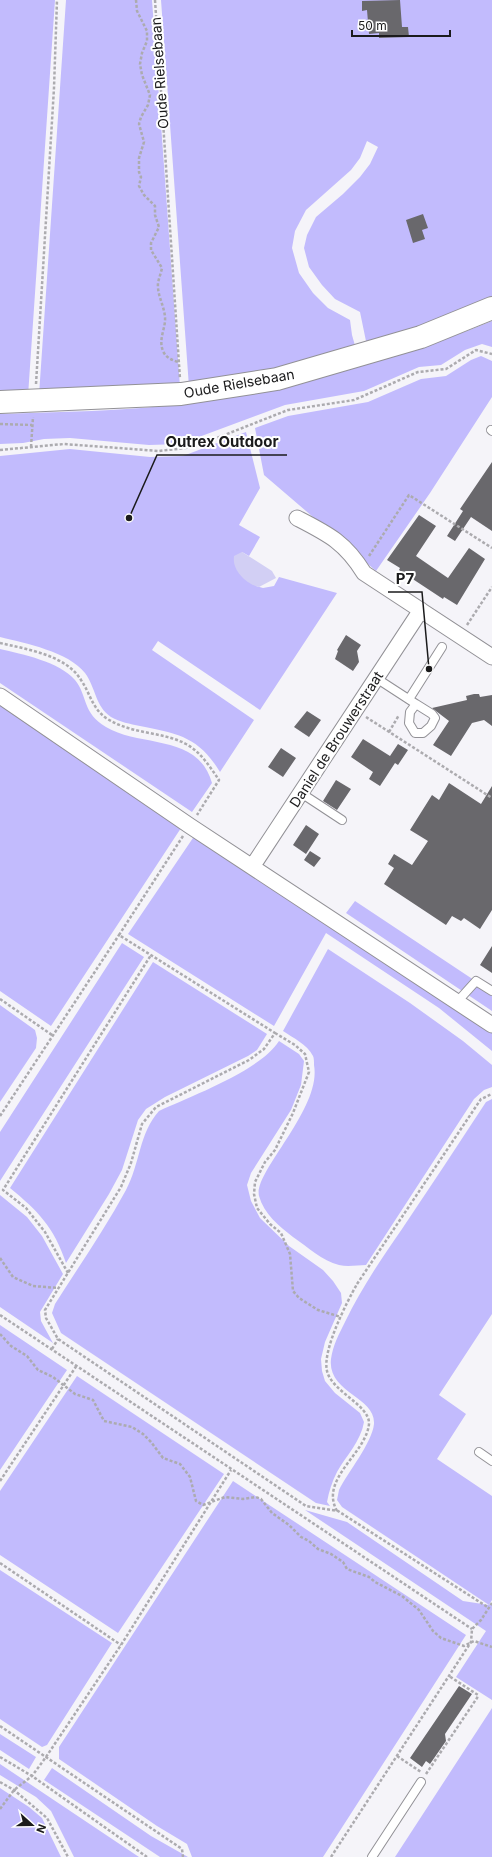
<svg xmlns="http://www.w3.org/2000/svg" width="492" height="1857" viewBox="0 0 492 1857" font-family="Inter,sans-serif">
  <style>
    .green { fill: #c2bbfd }
    .water { fill: #d2cff4 }
    .building { fill: #69686c }
    .lines { fill: none; stroke-linecap: round; stroke-linejoin: round }
    .lane-casing { stroke: #929196; stroke-width: 10 }
    .street-casing { stroke: #929196; stroke-width: 17 }
    .secondary-casing { stroke: #929196; stroke-width: 24 }
    .path { stroke: #acabaf; stroke-width: 2.5; stroke-dasharray: 3 2; stroke-linecap: butt }
    .lane { stroke: #fff; stroke-width: 8 }
    .street { stroke: #fff; stroke-width: 15 }
    .secondary { stroke: #fff; stroke-width: 22 }
    .labels { text-anchor: middle; dominant-baseline: central; stroke-width: 4; stroke-linejoin: round; paint-order: stroke }
    .street-label { font-size: 14px; fill: #1b1b1c; stroke: #fff }
    .leader { fill: none; stroke: #1b1b1c; stroke-width: 1.5 }
    .callout-dot { fill: #1b1b1c; stroke: #fff; stroke-width: 1.5 }
    .callout-label { font-size: 15px; text-anchor: middle; font-weight: bold; fill: #1b1b1c; stroke: #fff; stroke-width: 4; stroke-linejoin: round; paint-order: stroke }
  </style>
  <rect width="100%" height="100%" fill="#f5f4f9"/>
  <path class="green" d="M0,0H55L28,396L0,397Z
    M66,0H152L180,387L39,395Z
    M161,0H492V301L367,346L360,312L335,299L322,285L309,267L304,248L307,235L316,217L343,194L360,177L370,164L378,147L367,141L360,158L351,170L306,210L295,231L292,248L299,273L313,293L328,308L350,320L352,335L356,349L287,366L189,387Z
    M492,321V347L482,344L465,350L441,365L419,367L364,391L285,405L180,444L149,445L70,438L44,439L23,443L0,444V414C61,412 123,411 184,404C225,400 265,390 305,380C369,364 432,346 492,321Z
    M481,356L492,361V397L430,493L376,571L264,475L255,428L288,416L368,402L421,379L446,376L471,360Z
    M246,432L260,488L239,525L260,537L249,556L242,552L256,586L263,588L274,586L279,577L337,593L260,710L158,641L152,650L254,720L220,772C198,736 178,734 140,726C130,724 120,722 111,717C95,706 96,688 85,673C69,652 25,643 0,637V456L70,449L150,457L183,456Z
    M0,649C22,654 60,662 75,680C88,696 82,713 106,727C141,748 198,733 212,783L192,812L0,683Z
    M0,703L183,825L51,1026L0,991Z
    M195,835L492,1031V1051L439,1008L326,933L274,1026L128,934Z
    M355,901L492,992V1011L346,913Z
    M122,943L144,957L0,1181V1132Z
    M328,949L410,1003L463,1041L492,1065V1087L484,1090L474,1099L366,1265C358,1265 348,1267 339,1265C322,1261 308,1247 293,1237C279,1226 264,1214 259,1196C253,1172 322,1109 314,1065C314,1062 314,1058 313,1056C307,1044 293,1038 283,1031Z
    M153,962L267,1034L257,1050L248,1056L165,1097L146,1109L138,1120L122,1170L109,1194L66,1263C54,1227 38,1211 10,1188Z
    M0,1005L35,1030L37,1038L36,1048L0,1102Z
    M279,1041L299,1054L304,1061L301,1085L291,1110L251,1173L247,1185L251,1201L260,1218L289,1246L323,1270L333,1281L341,1293L342,1303L325,1342L321,1359L322,1371L325,1381L335,1393L360,1413L364,1422C361,1441 346,1456 337,1472C332,1482 329,1491 327,1502L330,1506L316,1503L61,1333L52,1313L55,1304C79,1266 105,1229 126,1190C140,1164 139,1133 159,1111C191,1096 260,1071 279,1041Z
    M492,1099V1314L439,1395L466,1414L437,1459L492,1496V1600L489,1605L492,1603V1700L456,1677L486,1631L305,1510L347,1522L463,1601L489,1605L342,1507L337,1500L339,1490C348,1472 372,1443 374,1424C376,1397 327,1393 331,1359C333,1345 339,1334 345,1322C361,1289 381,1259 402,1229C430,1187 458,1145 486,1102Z
    M0,1195L27,1217L42,1236L63,1274L40,1312L41,1321L53,1343L0,1307Z
    M0,1325L67,1370L0,1470Z
    M77,1376L224,1474L118,1633L0,1555V1491Z
    M233,1481L466,1635L323,1857H192L187,1844L157,1826L59,1759V1747Z
    M0,1570L112,1643L47,1745L42,1747L0,1719Z
    M492,1708V1857H395Z
    M0,1734L36,1757L29,1769L0,1750Z
    M0,1764L139,1857H74L51,1811L36,1797L0,1775Z
    M52,1768L151,1836L188,1857H160L44,1780Z
    M0,1788L29,1807L42,1818L61,1857H0Z"/>
  <path class="water" d="M242,552L272,571L276,578L259,587C245,583 232,570 234,556Z"/>
  <path class="building" d="M400,0L402,27H408L409,37L379,38V33L369,34L367,10L362,11V1Z
    M423,214L428,228L422,230L425,239L413,243L406,220Z
    M492,462V531L471,517L455,541L447,536L463,511L460,509Z
    M419,515L436,526L416,556L448,578L469,548L485,559L457,605L444,597L443,599L399,570L400,568L387,560Z
    M346,635L361,645L357,651L359,662L353,671L335,659L338,651L337,650Z
    M474,694H479L480,697L492,695V726L484,720L472,723L451,756L433,745L449,721L432,708L467,700L466,696Z
    M307,711L321,720L309,737L294,727Z
    M363,739L390,756L398,744L408,750L398,765L395,763L380,786L369,779L373,772L351,757Z
    M281,748L296,758L283,777L268,767Z
    M336,780L351,789L337,810L323,801Z
    M449,783L481,804L492,786V910L480,929L464,918L461,921L452,916L446,925L384,884L394,868L388,864L394,854L412,865L428,841L410,830L432,795L439,800Z
    M306,825L319,834L306,854L293,845Z
    M310,851L321,858L314,867L304,860Z
    M492,946V973L480,965Z
    M459,1686L472,1694L445,1734L446,1741L430,1764L426,1761L422,1767L410,1758Z"/>
  <g class="lines">
    <g class="lane-casing">
      <path id="lane" d="M491,430L492,431
        M376,678L416,704L410,712L409,723L415,733H423L431,726L435,718L432,714L416,704
        M409,699L442,647
        M301,793L342,820
        M457,1002L476,981L492,991
        M479,1452L492,1461
        M372,1857L421,1782"/>
    </g>
    <g class="street-casing">
      <path id="street" d="M297,518C328,534 345,542 364,573L492,657
        M0,696L190,826L492,1025
        M252,867L421,610"/>
    </g>
    <g class="secondary-casing">
      <path id="secondary" d="M0,402L181,394L277,379L421,337L492,308"/>
    </g>
    <path class="path" d="M136,0L137,11L147,31V41L142,53L140,64L142,75L150,95L148,105L141,117L139,124L144,142L139,158V172L141,177L139,186L144,195L155,206V215L159,227L151,243V250L162,268C161,273 159,278 158,283C157,295 164,305 165,317C166,328 158,339 163,351C166,358 172,360 178,362
      M155,0L180,379
      M36,384L54,88L57,0
      M0,424L32,425
      M31,447L33,417
      M0,450L64,444L159,451L194,447L288,410L354,400L418,372L446,369L476,350L492,354
      M369,556L409,495L492,548
      M467,625L492,587
      M0,643C26,649 66,655 81,680C90,693 92,708 106,718C132,735 162,731 186,744C201,752 210,767 219,780L197,815
      M366,717L492,798
      M389,732L399,715
      M183,836L119,935L275,1033L264,1049L249,1060L156,1107L142,1124L131,1163L121,1187L45,1310L46,1318L58,1339L306,1506L338,1511L489,1608
      M0,999L52,1035
      M275,1033L295,1045L305,1054L309,1072L293,1113L275,1150L265,1162L255,1182L254,1194L257,1208L270,1224L281,1233L290,1254L293,1291L299,1298L318,1310L341,1317
      M0,1116L119,935
      M0,1258L13,1277L33,1286L59,1288
      M68,1273L45,1232L26,1208L3,1190L151,955
      M0,1315L472,1629
      M0,1334L11,1346L27,1356L38,1370L53,1377L75,1394L93,1400L104,1421L132,1427L143,1434L151,1442L163,1458L180,1464L190,1477L196,1501L203,1505L225,1497L243,1499L256,1497L261,1499L272,1513L289,1525L301,1537L309,1541L318,1549L331,1554L343,1562L347,1569L369,1577L375,1582L402,1596L419,1610L433,1631L441,1638L464,1646L474,1641L492,1647
      M52,1349L58,1339
      M0,1481L77,1365
      M337,1511C319,1479 366,1454 369,1424C370,1405 332,1392 327,1371C322,1350 347,1302 357,1284L481,1099L492,1094
      M0,1563L121,1645
      M0,1726L182,1849L183,1857
      M397,1756L421,1772
      M0,1757L32,1776L147,1857
      M426,1774L477,1698L478,1695L449,1676
      M0,1782L14,1790L47,1818L68,1857
      M0,1809L14,1790L32,1776L46,1757L121,1645L231,1470
      M331,1857L471,1642L472,1629L481,1620L492,1603"/>
    <use href="#lane" class="lane"/>
    <use href="#street" class="street"/>
    <use href="#secondary" class="secondary"/>
  </g>
  <g class="labels">
    <g class="street-label">
      <text transform="translate(159 73) rotate(-94)">Oude Rielsebaan</text>
      <text transform="translate(239 383) rotate(-10)">Oude Rielsebaan</text>
      <text transform="translate(336 739) rotate(-57)">Daniel de Brouwerstraat</text>
    </g>
  </g>
  <path class="leader" d="M129 518L157 455H287M429 669L422 592H388"/>
  <g class="callout-dot">
    <circle cx="129" cy="518" r="4"/>
    <circle cx="429" cy="669" r="4"/>
  </g>
  <g class="callout-label">
    <text x="222" y="447">Outrex Outdoor</text>
    <text x="405" y="584">P7</text>
  </g>
  <g transform="translate(32 1825) rotate(111)" stroke="#ffffff" stroke-width="3" paint-order="stroke">
  <path d="M0-3L7 15L0 10L-7 15Z" fill="#1b1b1c"/>
  <text y="-6" font-size="11" font-weight="bold" text-anchor="middle" fill="#1b1b1c">N</text>
  </g>
  <path d="M352 30v6h98v-6" fill="none" stroke="#1b1b1c" stroke-width="2"/>
  <text x="358" y="30" font-size="12" fill="#1b1b1c" stroke="#ffffff" stroke-width="3" paint-order="stroke">50 m</text>
</svg>
